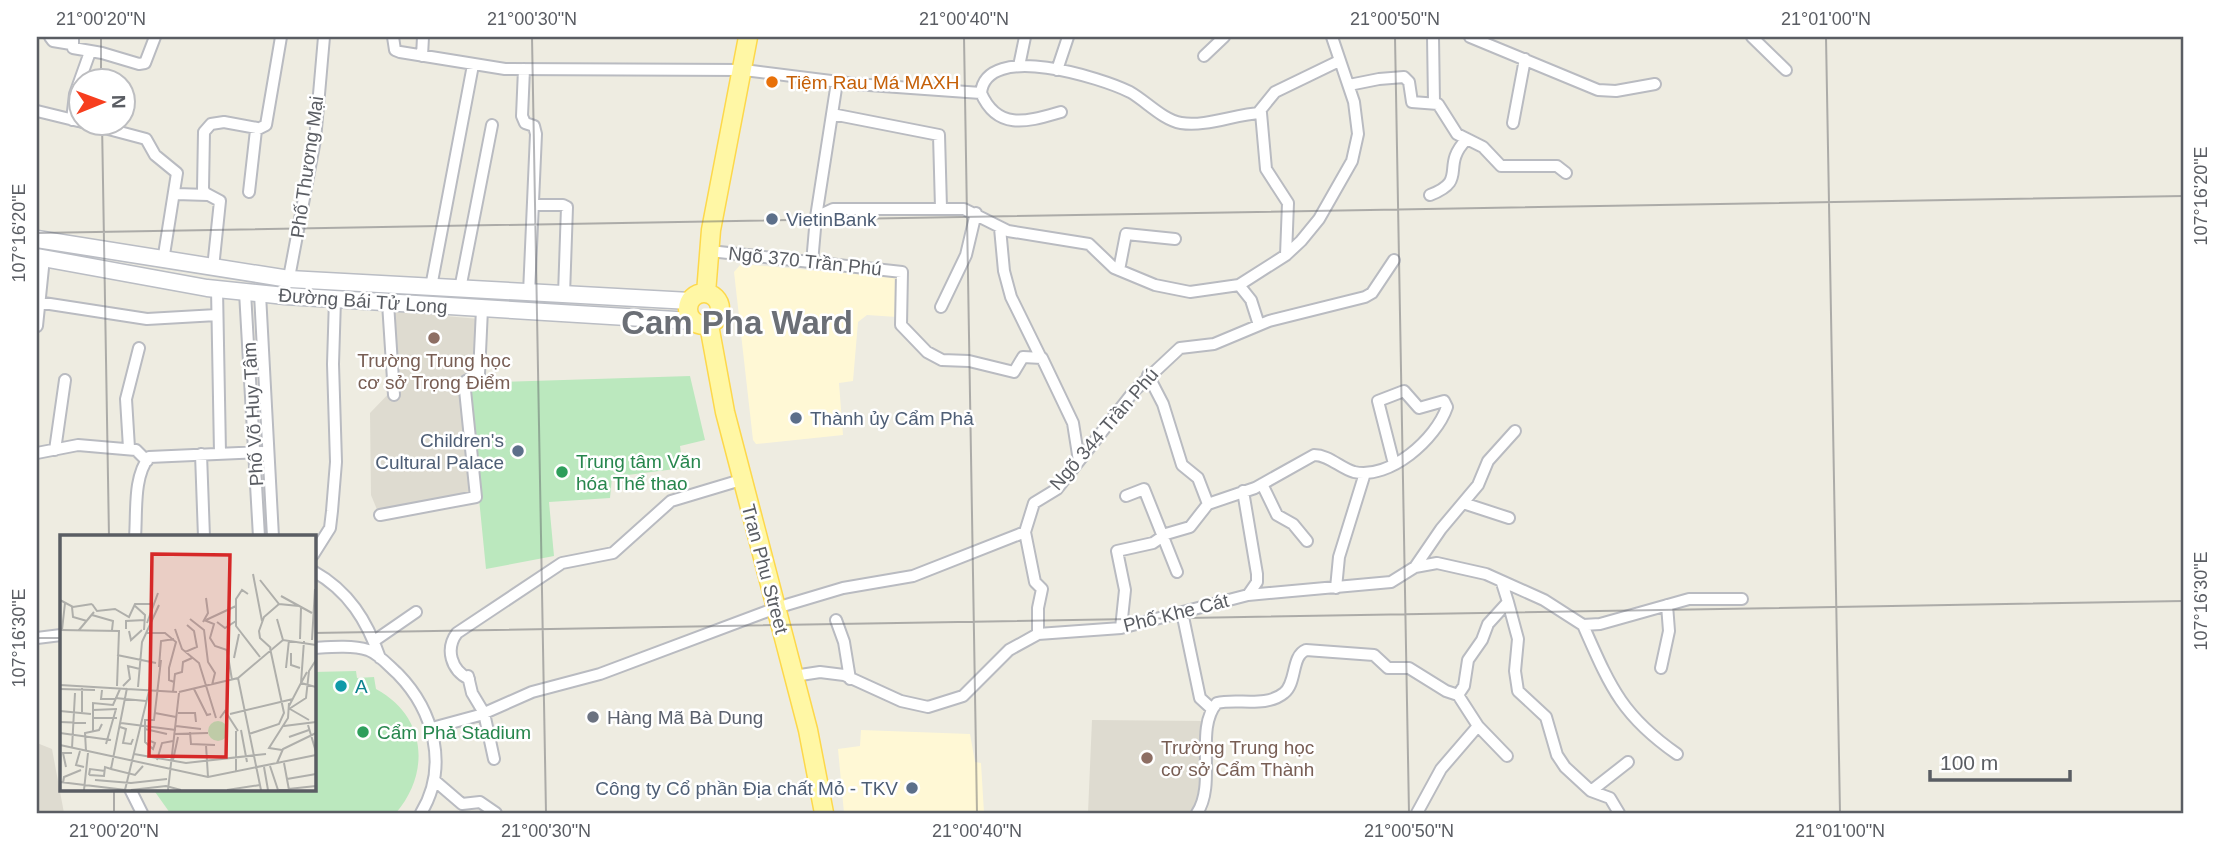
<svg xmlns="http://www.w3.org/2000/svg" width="2220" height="850" viewBox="0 0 2220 850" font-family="Helvetica,sans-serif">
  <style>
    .commercial { fill: #fff8d5 }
    .education { fill: #dedbd0 }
    .green { fill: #bbe8be }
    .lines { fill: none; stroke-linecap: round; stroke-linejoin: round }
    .street-casing { stroke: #b9bbc1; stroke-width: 14 }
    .secondary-casing { stroke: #babdc4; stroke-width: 19 }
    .primary-casing { stroke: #fdd84b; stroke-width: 21 }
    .street { stroke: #fff; stroke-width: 10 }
    .secondary { stroke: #fff; stroke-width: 16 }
    .primary { stroke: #fff7a5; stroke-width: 18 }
    .ticks { fill: none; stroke: #5a5d63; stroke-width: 2; stroke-opacity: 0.45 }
    .food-dot { fill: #e8710a; stroke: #fff; stroke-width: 2.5 }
    .service-dot { fill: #5c6f8a; stroke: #fff; stroke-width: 2.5 }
    .education-dot { fill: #8d6e63; stroke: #fff; stroke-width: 2.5 }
    .leisure-dot { fill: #2e9e5b; stroke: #fff; stroke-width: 2.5 }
    .culture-dot { fill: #0f9aa8; stroke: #fff; stroke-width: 2.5 }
    .worship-dot { fill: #6b7280; stroke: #fff; stroke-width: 2.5 }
    .labels { text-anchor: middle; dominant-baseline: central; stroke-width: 5; stroke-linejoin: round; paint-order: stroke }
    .food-label { font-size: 19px; fill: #c56008; stroke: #fff; text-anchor: start }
    .street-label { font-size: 19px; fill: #5a5d63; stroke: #fff }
    .service-label { font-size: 19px; fill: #4e5e75; stroke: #fff; text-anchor: start }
    .education-label { font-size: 19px; fill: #785e54; stroke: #fff }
    .leisure-label { font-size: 19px; fill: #27864d; stroke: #fff; text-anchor: start }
    .culture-label { font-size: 19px; fill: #0d838f; stroke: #fff; text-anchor: start }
    .worship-label { font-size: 19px; fill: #5b616d; stroke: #fff; text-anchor: start }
    .town-label { font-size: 33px; font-weight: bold; fill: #6b6f76; stroke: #fff }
    .inset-road { fill: none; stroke: #afafab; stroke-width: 2 }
    .view { fill: #d62828; fill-opacity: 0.15; stroke: #d62828; stroke-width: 3.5 }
    .inset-edge { fill: none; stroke: #5a5d63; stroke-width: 3.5 }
    .neatline { fill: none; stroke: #5a5d63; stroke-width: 2.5 }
    .ticks-label { font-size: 18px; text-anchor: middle; fill: #5a5d63 }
  </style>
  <rect width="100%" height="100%" fill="#eeece1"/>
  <path class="commercial" d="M741,264L820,271L899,272L897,317L867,315L858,322L853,381L839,383L843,435L756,444L753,440L734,272Z
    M861,730L970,734L975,762L981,763L984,813H844L838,749L860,746Z"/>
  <path class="education" d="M390,311L479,319L477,370L472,375L461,377L472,495L378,512L371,495L370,413L396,386Z
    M1092,720L1206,721L1202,794L1194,813H1088Z
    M37,743L52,749L64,813H37Z"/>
  <path class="green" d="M690,376L705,440L680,446L683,468L612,477L610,498L549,502L554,556L486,569L468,388L470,383Z
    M356,671L357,678L374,677L376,689C426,716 431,772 396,813H170L153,789H313V672Z"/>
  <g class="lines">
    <g class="street-casing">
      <path id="street" d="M50,37L53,41L71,44
        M73,37V48L102,53L139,64L145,63L155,37
        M393,37L395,50L400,52L505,69L743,70
        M1433,37L1434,102
        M1470,37L1598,90L1616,91L1655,84
        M1752,37L1786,70
        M422,56L423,37
        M1204,56L1224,37
        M1019,66L1025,37
        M524,69L522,116L525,123L534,126L536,134L529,293
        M744,70L855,84L981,93
        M1057,70L1068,37
        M1349,85L1379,79L1404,77L1409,82L1412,102L1438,104L1457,134L1483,147L1501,166H1557L1566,173
        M981,93C986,41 1102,78 1130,92C1146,101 1163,120 1181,123C1207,127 1235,114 1261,113L1266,169L1288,203L1286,255
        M981,93C998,132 1029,121 1061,112
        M37,111L78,121
        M1258,113L1275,92L1339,61
        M832,114L939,135L941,208
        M72,120L75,94L90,52
        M82,122L146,139L155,155L177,173L163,261
        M1513,123L1525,59
        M249,192L256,130L266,125L281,37
        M176,194L208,195
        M1430,195C1469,180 1440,167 1466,140
        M533,205H563L567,207L564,295
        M816,217L837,82
        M1000,228L1004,271L1011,297L1040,356
        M710,251L902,272L901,325L927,352L942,360L969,361L1014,372L1023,357L1042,358L1073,423L1079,461
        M812,263L816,217L833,209H964L1008,231L1089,244L1114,268L1155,285L1190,292L1239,285L1286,255L1301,241L1319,219L1352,161L1358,134L1354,102L1332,37
        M213,268L220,201L205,193L203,189L204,132L211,124L224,122L257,128
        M1119,270L1126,234L1175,239
        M288,283L315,140L324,37
        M1239,285L1251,300L1259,325
        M431,287L473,65
        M217,289L220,453
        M460,289L492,125
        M245,292L259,537
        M260,294L273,537
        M37,302L147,319L217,315
        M388,303L394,395
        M941,307L966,255L976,213
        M37,326L44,258
        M1148,375L1163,404L1182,465L1198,478L1208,504L1255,488L1314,455C1329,455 1340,468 1354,472C1390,480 1436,439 1447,407L1444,401L1419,408L1404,391L1378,401L1394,464
        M129,448L126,399L139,348
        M55,450L65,380
        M37,453L78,445L136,450L147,461
        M201,454L204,537
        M1262,484L1277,515L1293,524L1307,541
        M1243,491L1257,574V582L1248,595
        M1126,496L1144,489L1177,572
        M1463,503L1509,518
        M380,515L476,497L465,390L466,381L479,374L482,309
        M1025,532L1035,582L1042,589L1038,608V634
        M135,537C137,512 133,477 149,457L262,452
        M313,555L330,528L332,511L336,462L333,364L335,299
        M1415,567L1437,563L1486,574L1544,600L1583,625L1600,624L1689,599H1742
        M313,571C349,591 367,621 380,658
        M1336,588L1339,557L1365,473
        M1508,602L1518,639L1515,671L1518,691L1546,717L1557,755L1565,767L1591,791L1610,798L1619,813
        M1182,612L1200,698L1212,709
        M836,620L844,642L850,679
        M1583,625C1610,686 1621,715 1677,754
        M1121,628L1125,590L1117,551L1153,543L1166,534L1190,527L1208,504
        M37,638L61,635
        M374,641L416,612
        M313,648C330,647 352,645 368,650C379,654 389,666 398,674C434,711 449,767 421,813
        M1661,668L1669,631L1667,605
        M468,676L472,693L484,713L494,759
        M794,676L820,672L844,675L901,701L928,707L963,696L1009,650L1038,634L1121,628L1248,595L1391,582L1415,567L1441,529L1478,485L1488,461L1515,431
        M469,679C451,670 445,649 457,633L562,563L613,553L671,501L741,480
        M1458,695L1478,726L1507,756
        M432,728L480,715L532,692L600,674L776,608L843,588L913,576L1025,532L1034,503L1057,489L1134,391L1180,348L1214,344L1269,321L1365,297L1372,293L1394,260
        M434,780L462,804L480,802L496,813
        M130,789L142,813
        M1591,791L1628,762
        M1197,813C1217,784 1194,728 1217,703C1237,698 1266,708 1284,693C1297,683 1291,656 1306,650L1374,655L1388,668H1409L1446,691L1458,695L1464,686L1468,660L1482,640L1488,624L1508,602L1502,583
        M1417,813L1441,769L1478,726"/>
    </g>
    <g class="secondary-casing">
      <path id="secondary" d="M37,239L289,279L690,301
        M37,257L207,288L285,296L692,321"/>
    </g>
    <g class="primary-casing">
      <path id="primary" d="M688 309a16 16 0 1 1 32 0a16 16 0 1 1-32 0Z
        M706,293L711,230L748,37
        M709,325L725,412L808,730L824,813"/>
    </g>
    <use href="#street" class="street"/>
    <use href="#secondary" class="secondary"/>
    <use href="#primary" class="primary"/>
  </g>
  <path class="ticks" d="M101,37V80M532,37L546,813M964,37L977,813M1395,37L1409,813M1826,37L1840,813M102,122L109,537M37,233L2183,196M313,633L2183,601M37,638H61M114,789V813"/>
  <circle class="food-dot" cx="772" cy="82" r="7"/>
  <g class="service-dot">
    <circle cx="772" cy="219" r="7"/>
    <circle cx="796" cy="418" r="7"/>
    <circle cx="518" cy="451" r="7"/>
    <circle cx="912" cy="788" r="7"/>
  </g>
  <g class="education-dot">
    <circle cx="434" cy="338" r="7"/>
    <circle cx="1147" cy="758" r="7"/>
  </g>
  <g class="leisure-dot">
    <circle cx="562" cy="472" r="7"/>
    <circle cx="363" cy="732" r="7"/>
  </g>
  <circle class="culture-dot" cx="341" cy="686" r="7"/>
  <circle class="worship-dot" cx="593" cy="717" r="7"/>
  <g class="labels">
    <g class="food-label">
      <text x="786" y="82">Tiệm Rau Má MAXH</text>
    </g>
    <g class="street-label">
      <text transform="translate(307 167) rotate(-82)">Phố Thương Mại</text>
      <text transform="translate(805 261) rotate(6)">Ngõ 370 Trần Phú</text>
      <text transform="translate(363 301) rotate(4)">Đường Bái Tử Long</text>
      <text transform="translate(253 414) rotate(-93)">Phố Võ Huy Tâm</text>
      <text transform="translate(1104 429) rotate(-49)">Ngõ 344 Trần Phú</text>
      <text transform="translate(765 569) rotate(75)">Tran Phu Street</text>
      <text transform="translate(1176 613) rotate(-14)">Phố Khe Cát</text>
    </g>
    <g class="service-label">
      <text x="786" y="219">VietinBank</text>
      <text x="810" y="418">Thành ủy Cẩm Phả</text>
      <text x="504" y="440" text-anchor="end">Children's<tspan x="504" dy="22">Cultural Palace</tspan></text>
      <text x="898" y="788" text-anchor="end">Công ty Cổ phần Địa chất Mỏ - TKV</text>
    </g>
    <g class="education-label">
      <text x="434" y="360">Trường Trung học<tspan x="434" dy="22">cơ sở Trọng Điểm</tspan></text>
      <text x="1161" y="747" text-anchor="start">Trường Trung học<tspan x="1161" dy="22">cơ sở Cẩm Thành</tspan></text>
    </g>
    <g class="leisure-label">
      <text x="576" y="461">Trung tâm Văn<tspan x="576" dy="22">hóa Thể thao</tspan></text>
      <text x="377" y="732">Cẩm Phả Stadium</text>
    </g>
    <g class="culture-label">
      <text x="355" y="686">A</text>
    </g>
    <g class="worship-label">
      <text x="607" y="717">Hàng Mã Bà Dung</text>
    </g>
    <g class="town-label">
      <text x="737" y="322">Cam Pha Ward</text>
    </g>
  </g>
  <g transform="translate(60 535)">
    <rect width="256" height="256" fill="#eeece1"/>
    <path d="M148 196a10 10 0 1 1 20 0a10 10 0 1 1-20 0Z" fill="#bbe8be"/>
    <path class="inset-road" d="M193,39L202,86M200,45L219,69L239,71M188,59L182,55L176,64V91L200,122M221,61L252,78M0,65L13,72L32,69M32,69L37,76L55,74L69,82L75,69H91M74,70L85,80L84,95M12,72L13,82L27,86M32,80L53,86L52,95M130,84L144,95L148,127L155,138L152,150M217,84L223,105M144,85L154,89L150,103L155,111L167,115L172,145M146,85L176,71M143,87L148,78L146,63M157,87L165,93L176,86M87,88L98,58M66,94V86L85,85M115,94L122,114L139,128L156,183M0,95L59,96L57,151M2,95L5,68M19,95L34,77M69,96L71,105L82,95M87,98H105L116,107L109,133V145L114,147M240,104L241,73M252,105L255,54M211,113L200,103L199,96L204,82L219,69M125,117L137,112L134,96L127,90M231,118V130L240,133M57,120L96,128M174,123L179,99M99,132L101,106L114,104M226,133L229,105M247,137L241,148L256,152M178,143L201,255M0,150L117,157M63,151L70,144L68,131L80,134M78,152L82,107L99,70M22,153V177M0,154L35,155M134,154L147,180L151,179M42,155L41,164H55M113,157L115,139L122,137L123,127L132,123M119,157L178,143L223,105L256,110M55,163L86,166M229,171L241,148L244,106M229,174L246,163L249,136L256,125M230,174L249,185M33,175L57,174M0,176L31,179M95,178L116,182M118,178H135L136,187M170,179L233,164M32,183H57M160,183L165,176L178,196M0,187L26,188M61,188L116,195M248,190L256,217M116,191L141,194M224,191L256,187M60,192L66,194L63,208L71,209L73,204M85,194L107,199M181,195L187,227M33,196V168L53,170L60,154M176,196V237M130,197L131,209L155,210M0,198L51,205M114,199L148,198M189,199L219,189L224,178L210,113M229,202L249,195M88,205L95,208L93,214L85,207V185H94L101,125M46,209L56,174M0,210L148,242L256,220M146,210L148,242M12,213L15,158M222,215L209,213L228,183L229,168M20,216L16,230L24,232M26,216L25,198L39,195L42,189M74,219L126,228L206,219M97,225L102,208L113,206M113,225L118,202M217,228L223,214L256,198M224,228L229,255M210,231L218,255M6,232L3,218H12M204,232L208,255M51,234L75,240L83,231M29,240L44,241L45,232L51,234L67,153M29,240L30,234L45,236M227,244L256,239M35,245L71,248L107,244M0,247L66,255M3,248L4,242L21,235M24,255L28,218M65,255L90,152M71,255L106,251L121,255M108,255L119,158M167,255L200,250M219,255L256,251"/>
    <path class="view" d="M92,19L170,20L166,222L89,221Z"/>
    <rect width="256" height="256" class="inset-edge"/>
  </g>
  <rect width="2220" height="850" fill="none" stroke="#ffffff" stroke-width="77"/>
  <g transform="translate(102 102) rotate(89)"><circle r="33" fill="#ffffff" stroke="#bdbec1" stroke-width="2"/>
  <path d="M0-5L12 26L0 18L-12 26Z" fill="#f73e1e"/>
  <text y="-10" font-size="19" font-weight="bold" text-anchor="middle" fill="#5a5d63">N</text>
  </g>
  <path d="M1930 770v10h140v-10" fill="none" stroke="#5a5d63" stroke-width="3.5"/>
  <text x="1940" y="770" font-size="21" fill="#5a5d63" stroke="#ffffff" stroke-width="5" paint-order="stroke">100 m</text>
  <rect x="38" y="38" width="2144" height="774" class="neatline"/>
  <g class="ticks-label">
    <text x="101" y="25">21°00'20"N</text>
    <text x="532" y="25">21°00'30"N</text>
    <text x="964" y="25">21°00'40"N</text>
    <text x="1395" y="25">21°00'50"N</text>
    <text x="1826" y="25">21°01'00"N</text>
    <text transform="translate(2201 196) rotate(-90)" y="6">107°16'20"E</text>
    <text transform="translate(19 233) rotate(-90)" y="6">107°16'20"E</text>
    <text transform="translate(2201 601) rotate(-90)" y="6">107°16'30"E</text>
    <text transform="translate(19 638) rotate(-90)" y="6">107°16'30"E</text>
    <text x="114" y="837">21°00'20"N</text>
    <text x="546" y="837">21°00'30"N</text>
    <text x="977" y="837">21°00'40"N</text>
    <text x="1409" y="837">21°00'50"N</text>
    <text x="1840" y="837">21°01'00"N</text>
  </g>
</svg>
